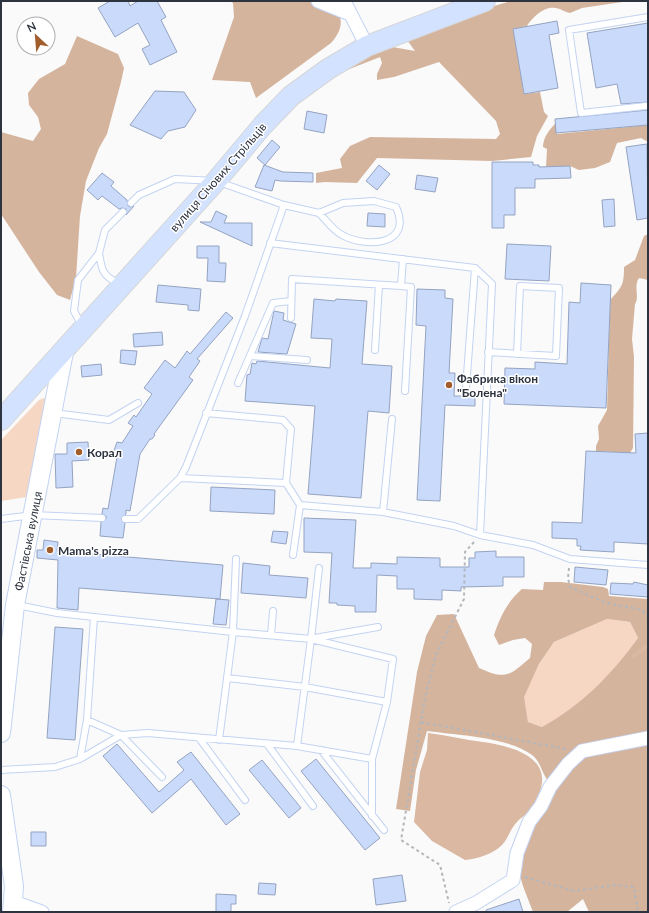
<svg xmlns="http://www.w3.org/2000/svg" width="649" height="913" viewBox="0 0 649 913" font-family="Lato,sans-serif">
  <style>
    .green { fill: #f6d7c4 }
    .forest { fill: #d5b49e; fill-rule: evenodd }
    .water { fill: #dab8a2 }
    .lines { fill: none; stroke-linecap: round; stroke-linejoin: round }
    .stream { stroke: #dab8a2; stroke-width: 3.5 }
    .building { fill: #cadafa; stroke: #94a3c1 }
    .lane-casing { stroke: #c3d3f2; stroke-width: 8 }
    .street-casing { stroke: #c3d3f2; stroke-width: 15 }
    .secondary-casing { stroke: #c3d3f2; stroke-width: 20 }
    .primary-casing { stroke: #d5d6d9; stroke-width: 22 }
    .path { stroke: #b4b6ba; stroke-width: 2; stroke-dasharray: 3 3; stroke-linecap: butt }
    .lane { stroke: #fff; stroke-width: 6 }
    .street { stroke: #fff; stroke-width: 13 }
    .secondary { stroke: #fff; stroke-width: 18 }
    .primary { stroke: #d3e2fe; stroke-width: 20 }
    .poi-dot { fill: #a15e2c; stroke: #fff; stroke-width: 1.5 }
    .labels { text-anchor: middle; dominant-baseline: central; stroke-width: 3; stroke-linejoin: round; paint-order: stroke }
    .street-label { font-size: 12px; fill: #2d333f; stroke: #fff }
    .poi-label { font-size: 12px; font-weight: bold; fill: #2d333f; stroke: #fff; text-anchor: start }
  </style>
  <rect width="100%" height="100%" fill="#fafafa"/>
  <path class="green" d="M44,398L48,401L27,497L1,501V440L39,400Z
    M607,619L630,622L638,638C611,675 582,706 542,727L528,722L523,697L539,664L554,642Z"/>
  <path class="forest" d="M230,1H334C343,19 344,28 331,43L256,98L250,82L212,80L234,17L233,3Z
    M511,1H629L582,8L570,13C564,12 560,8 555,8C544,6 532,18 527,26L513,29L524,94L540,92L544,112L548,116L537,136L531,157L492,161L377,158L357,183L325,182L316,183V173L342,168L340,159L350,146L370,137L496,139L500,134L496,121L439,62L394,77L377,80V74L382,63L380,57L347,70L345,67L387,46L415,51L407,40L445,21Z
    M77,36L118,54L124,68L121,82L107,134L99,148L86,181L80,216L76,278L70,300L57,295L39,272L1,214V132L33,141L41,129L38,117L29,105L28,93L39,79L65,64Z
    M555,124L557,134L648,125V142L641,138L617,143L610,162L595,168L579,170L570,166L546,167L547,149L543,147C543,138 549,130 555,124Z
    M648,234V280L639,278C633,287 640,296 635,304L632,339L634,357L633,448L630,453L596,451V446L599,439L598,426L607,410L610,300C622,287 624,285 624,267L635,260L644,236Z
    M544,582H561L603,587L608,589L609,596L648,599V912H589L583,899L567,912H533C528,898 520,882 519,868C518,839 543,811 558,788C555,785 549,782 546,778C541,770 540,761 532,755C509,737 455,735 427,731L416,770L410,811L396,809L417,672L426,636L437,615L454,614L479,668C506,680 509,676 530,658L532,644L525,638L513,640L499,645L494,635C500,617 507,602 522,589L543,590ZM607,619L630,622L638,638C611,675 582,705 542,727L528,722L524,697L539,664L554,642Z"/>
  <path class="water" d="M428,733C447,735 464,740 483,742C525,748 564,765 528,812C525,816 520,818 517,822C510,829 508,839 502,845C493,854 477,859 465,860L432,841L414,822L420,772L427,750Z"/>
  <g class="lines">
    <path class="stream" d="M634,656L648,645"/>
  </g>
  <path class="building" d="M110,1H128L130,6L138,1H157L166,17L161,20L177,52L150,65L142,49L150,45L138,23L115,37L98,8Z
    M557,21L559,33L549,35L558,88L524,94L513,29Z
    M648,23V102L621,104L617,84L596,88L587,33Z
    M155,91L184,92L196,110L185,127L168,131L161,139L130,125Z
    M648,110V125L556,133L555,119Z
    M307,111L327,115L324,133L304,129Z
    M272,140L280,147L265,165L257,158Z
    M647,144L648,218L637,220L626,147Z
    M492,162H533V165H539V167L570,166L571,178L535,179V188H515V215H504V228H492Z
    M264,165L283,172L313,173V182L280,181L275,180L272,191L255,187Z
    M379,165L390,174L377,190L366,181Z
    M102,173L114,182L111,186L127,200L128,206L130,207L134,206L126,215V209L122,208L119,209L102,196L98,200L87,190Z
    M417,175L438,178L435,192L415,189Z
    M614,199L615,226L604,227L602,200Z
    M216,211L227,216L224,223H252V246L200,222H211Z
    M368,213L385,214V227L367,226Z
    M507,244L551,246L549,281L505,279Z
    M197,246H219V263H226L225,282L207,281L208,258H197Z
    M581,283L611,285L606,408L504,404L505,368L535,369V362L567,364L569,302L580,303Z
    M158,285L201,289L199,311L188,310V305L156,302Z
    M417,289L445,290V298L453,299L449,373H455L454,396H475V406L445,405L440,501L417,500L426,326L416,325Z
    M314,299L335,301L336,299L367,301L362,364L392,366L389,413L368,411L361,498L308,494L315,406L245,401L247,375L250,374L252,363L256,364L257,361L330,368L332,339L311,338Z
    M274,311L284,313L283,320L296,324L287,354L258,352L262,338L268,339Z
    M226,312L233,318L197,359L200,361L189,377L193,380L154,434L155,435L152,439H150L140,454L130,511L126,510V514L121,519L125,523L123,538L100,536L101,522L106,519V516L102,514L103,508L108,509L117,457L112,456L117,442L122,443L133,426L128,423L134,415L136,417L152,394L144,388L165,360L175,368L187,351L190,354Z
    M162,332L163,345L134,347L133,334Z
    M121,350L137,351L135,365L120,363Z
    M101,364L102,375L82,377L81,366Z
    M648,433V544L614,542V552L580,550L581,546H577V539L552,538V522L582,523L586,451L636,453L635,434Z
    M88,442L89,460L72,461L73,487L56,488L55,454H67V443Z
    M211,487L275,490L274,514L210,511Z
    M304,518L356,520L353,568H371V563L397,564V557L440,558V567H469V558H475V552L496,551V557H524V577H503V586L461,587V591L442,590V600L414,599V589H397V576L377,575L376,612H355V606L337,605V603H329L332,553L304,552Z
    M273,531L288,532L286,544L271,542Z
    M44,540L58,542L57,551L223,565L220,599L79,588L78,610L57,608L58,560L37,558V550H43Z
    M243,563L270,566L269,575L308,578L306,598L241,593Z
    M575,567L608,570L606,585L574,582Z
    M634,582L648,585V597L610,594L611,583L633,584Z
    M216,599L229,600L226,625L213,624Z
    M55,627L83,629L75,740L47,738Z
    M117,744L159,792L184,770L177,762L191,752L240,814L226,825L191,779L152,813L103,756Z
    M316,759L380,838L365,850L301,771Z
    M262,760L301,808L289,818L249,770Z
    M31,832H46V846H31Z
    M402,875L406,901L376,905L373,879Z
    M259,883L276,884L275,895L258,894Z
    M216,894L236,895V904H231V912H216Z
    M519,899L523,912H486V910Z"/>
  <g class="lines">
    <g class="lane-casing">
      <path id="lane" d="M646,106L581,113L569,30L648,17
        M131,203L139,195L175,179L216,181L284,205L319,213L343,203L374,201L396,207C413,245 368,248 344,236C334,232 326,220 319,213
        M270,243L475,268L492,284L480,535
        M99,253C102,271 102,275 119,284
        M401,286L411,287L405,391
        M291,318L292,279L401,286L403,259
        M82,326L74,311L78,280L99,253L105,230L123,212
        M375,350L379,285
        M488,352L556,356L559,288L520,286L517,354
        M250,356L307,360
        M238,383L273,303L291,301
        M466,388L475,268
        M54,413L109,420L138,403
        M206,413L283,420L291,429L286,483
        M180,478L286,483L300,505L383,512L454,526L480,535L533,545L570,559L648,565
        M383,512L392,419
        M1,519L33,515L102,518
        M125,519H138L180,478L186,467L245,316L284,205
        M293,555L300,505
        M17,605L57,613L233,632L311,639L297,746L148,733L121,735L87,720L94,617
        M271,635L273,611
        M315,638L378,627
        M311,639L393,659L387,702L372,759V816
        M311,639L319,568
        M227,678L305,687L387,702
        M199,738L245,800
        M219,740L233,632L236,559
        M267,744L313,806
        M297,746L372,759
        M321,750L384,830
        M80,759L121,735L162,777
        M1,770L55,767L80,759L87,720"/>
    </g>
    <g class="street-casing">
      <path id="street" d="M318,1L350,14
        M344,1L367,46
        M14,902L42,912
        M456,912L476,903L513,880L517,853L529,822L541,806L550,787L568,764L582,751L648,738"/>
    </g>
    <g class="secondary-casing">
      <path id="secondary" d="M1,733L15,605L64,352
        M1,795L14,886L12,912"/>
    </g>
    <g class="primary-casing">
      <path id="primary" d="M1,420L216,181L263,125L291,96L328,69L367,46L485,1"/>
    </g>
    <path class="path" d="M474,542L465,552L464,599L436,655L425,697L421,722L566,749
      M569,568L568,578L570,587L606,603L642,610L648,617
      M421,722L401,840L440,865L449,903
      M525,877L574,891L616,885L634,887L638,912"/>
    <use href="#lane" class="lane"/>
    <use href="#street" class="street"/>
    <use href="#secondary" class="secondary"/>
    <use href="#primary" class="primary"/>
  </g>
  <g class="poi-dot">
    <circle cx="449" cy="385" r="4"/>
    <circle cx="79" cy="452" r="4"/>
    <circle cx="50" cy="550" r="4"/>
  </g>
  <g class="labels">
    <g class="street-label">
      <text transform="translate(218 177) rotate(-49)">вулиця Січових Стрільців</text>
      <text transform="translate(28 541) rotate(-79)">Фастівська вулиця</text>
    </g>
    <g class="poi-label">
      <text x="457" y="378">Фабрика вікон<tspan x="457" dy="14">"Болена"</tspan></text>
      <text x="87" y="452">Корал</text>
      <text x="58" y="550">Mama's pizza</text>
    </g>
  </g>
  <rect width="649" height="913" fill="none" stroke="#2d333f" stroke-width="4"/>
  <g transform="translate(36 36) rotate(334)"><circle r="19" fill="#ffffff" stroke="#abadb2"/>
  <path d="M0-3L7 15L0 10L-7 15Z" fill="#a15e2c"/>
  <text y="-6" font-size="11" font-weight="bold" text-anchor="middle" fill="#2d333f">N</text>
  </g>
</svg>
